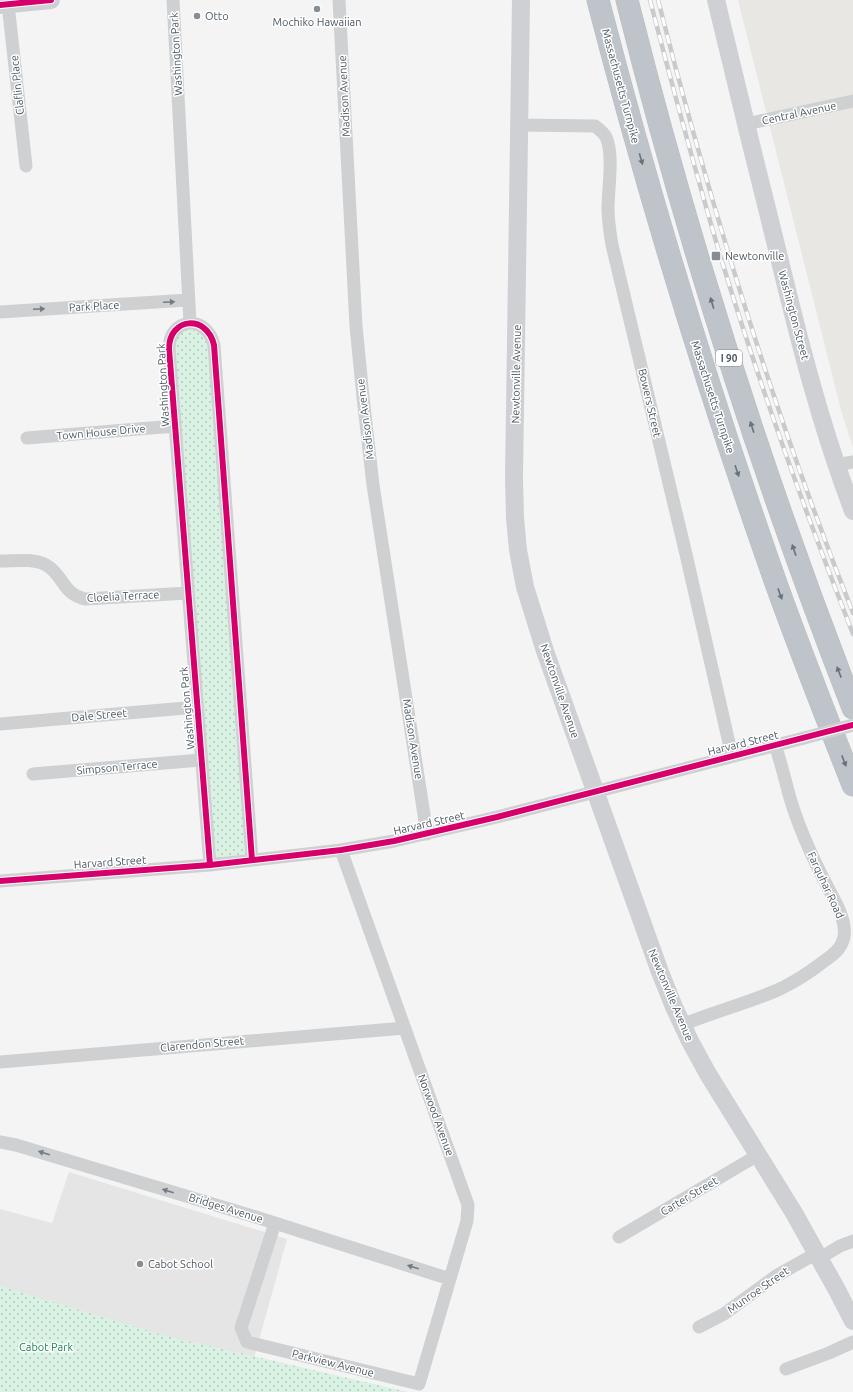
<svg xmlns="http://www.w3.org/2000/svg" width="853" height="1392" viewBox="0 0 853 1392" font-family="Ubuntu,sans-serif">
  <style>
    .commercial { fill: #e8e7e3 }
    .education { fill: #e6e5e6 }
    .park { fill: url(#park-dots) }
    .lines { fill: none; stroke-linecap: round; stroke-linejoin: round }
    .motorway-casing { stroke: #b9bec3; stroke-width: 23 }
    .minor { stroke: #ced0d2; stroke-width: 13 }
    .secondary { stroke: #ced0d4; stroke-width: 18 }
    .motorway { stroke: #bec4c9; stroke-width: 22 }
    .rail-casing { stroke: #c9cacc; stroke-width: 4.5 }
    .rail { stroke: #fff; stroke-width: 3; stroke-dasharray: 9; stroke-linecap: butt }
    .minor-bridge { stroke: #ced0d2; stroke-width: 13 }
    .cycleway-casing { stroke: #fff; stroke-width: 8 }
    .cycleway { stroke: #d6006c; stroke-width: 6 }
    .oneway { fill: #67727b }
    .oneway2 { fill: #727b83 }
    .poi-dot { fill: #868d94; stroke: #fff; stroke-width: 1.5 }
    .labels { text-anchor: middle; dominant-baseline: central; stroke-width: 3; stroke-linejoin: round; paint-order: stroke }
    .shield { fill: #fff; stroke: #808990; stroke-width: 1 }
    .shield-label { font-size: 10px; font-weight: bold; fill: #4a5661 }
    .poi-label { font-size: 11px; fill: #4a5661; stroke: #fff; text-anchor: start }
    .street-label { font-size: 11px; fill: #4a5661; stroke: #fff }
    .park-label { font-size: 11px; fill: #17864f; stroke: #fff }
  </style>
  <defs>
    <pattern id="park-dots" width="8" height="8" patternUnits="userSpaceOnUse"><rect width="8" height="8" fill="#d9f2e3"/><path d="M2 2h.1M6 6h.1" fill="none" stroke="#b2c7bb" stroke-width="1.8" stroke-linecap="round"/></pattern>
  </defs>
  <rect width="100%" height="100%" fill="#f4f4f4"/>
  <path class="commercial" d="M738,0H853V448L841,410Z"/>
  <path class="education" d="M69,1172L287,1239L253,1362L246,1379L0,1289V1209L52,1223Z"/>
  <path class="park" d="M178,327L208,331L252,860L210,865L172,333Z
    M0,1286L166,1336L408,1392H0Z"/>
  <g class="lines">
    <g class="motorway-casing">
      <path id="motorway" d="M598,0C648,193 706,384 772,572C797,643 825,714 853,785
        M627,0C687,240 763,477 853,708"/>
    </g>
    <path class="minor" d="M173,0L190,323
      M339,0L356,326L363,397L373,485L427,834
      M8,4L26,166
      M746,124L853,101
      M519,125L595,126C599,129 603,132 606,137C614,154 608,189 608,208C608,221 610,233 612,245L685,550L732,756
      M0,312L188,300
      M27,438L175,426
      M836,465L853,462
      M0,561C14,561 33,558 46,565C64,575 61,593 85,599L188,593
      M0,724L197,707
      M33,774L201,760
      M210,865L169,349C169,317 207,314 214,345L252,860
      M0,881L210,865L341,850L394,841L497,817L804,738
      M682,1025C715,1011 750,1003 782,988C796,981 810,972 823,962C830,957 839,951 842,943C848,931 842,915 836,903C818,869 801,835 790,798C785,780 781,762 775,745
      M0,1062L405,1028
      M0,1142L16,1145L256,1217L450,1279
      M275,1223L241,1328L247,1342L419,1384L467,1221L468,1205L341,850
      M619,1237L758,1155
      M820,1258L840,1246L853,1241
      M699,1327L724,1314L776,1276L817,1253
      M786,1369L829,1353L853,1342"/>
    <path class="secondary" d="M521,0L514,478L515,518L518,550L525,587L545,651L660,972L674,1007L690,1041L708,1074L794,1213L837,1290L853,1321
      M716,0C736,84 757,169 778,253C799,340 821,427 853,511
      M0,5L51,0"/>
    <use href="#motorway" class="motorway"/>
    <g class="rail-casing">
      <path id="rail" d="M650,0C672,85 695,170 720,255C759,383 804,509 853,634
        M658,0C711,208 774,413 853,613"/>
    </g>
    <use href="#rail" class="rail"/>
    <path class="minor-bridge" d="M804,738L853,725"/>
    <g class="cycleway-casing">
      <path id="cycleway" d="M0,5L51,0
        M210,865L169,349C169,317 207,314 214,345L252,860
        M0,881L210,865L341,850L394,841L497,817L853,725"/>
    </g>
    <use href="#cycleway" class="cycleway"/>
  </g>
  <defs><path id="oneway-solid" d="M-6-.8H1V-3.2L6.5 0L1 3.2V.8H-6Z"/></defs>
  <g class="oneway">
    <use href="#oneway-solid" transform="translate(641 159) rotate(74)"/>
    <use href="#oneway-solid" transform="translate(712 303) rotate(-107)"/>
    <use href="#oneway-solid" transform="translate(752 427) rotate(-108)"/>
    <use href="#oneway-solid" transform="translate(737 471) rotate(71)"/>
    <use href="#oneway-solid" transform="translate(794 550) rotate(-109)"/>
    <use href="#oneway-solid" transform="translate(780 594) rotate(70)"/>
    <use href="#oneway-solid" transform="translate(839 672) rotate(-111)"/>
    <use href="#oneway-solid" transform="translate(844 761) rotate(69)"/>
  </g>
  <g class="oneway2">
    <use href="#oneway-solid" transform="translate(169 302) rotate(-3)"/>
    <use href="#oneway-solid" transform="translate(39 309) rotate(-3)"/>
    <use href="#oneway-solid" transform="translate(44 1153) rotate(-163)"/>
    <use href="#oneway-solid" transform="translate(168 1191) rotate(-163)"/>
    <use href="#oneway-solid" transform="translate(413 1267) rotate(-162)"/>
  </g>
  <g class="poi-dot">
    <circle cx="317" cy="9" r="4"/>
    <circle cx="197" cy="16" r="4"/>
    <rect x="711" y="251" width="10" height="10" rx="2"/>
    <circle cx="140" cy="1264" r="4"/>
  </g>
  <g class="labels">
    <rect class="shield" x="716" y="350" width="26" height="16" rx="3"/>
    <g class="shield-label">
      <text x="729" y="358">I 90</text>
    </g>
    <g class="poi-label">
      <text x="205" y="16">Otto</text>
      <text x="317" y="22" text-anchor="middle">Mochiko Hawaiian</text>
      <text x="725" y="256">Newtonville</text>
      <text x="148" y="1264">Cabot School</text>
    </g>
    <g class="street-label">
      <text transform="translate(176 54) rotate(-93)">Washington Park</text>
      <text transform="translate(17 85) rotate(-96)">Claflin Place</text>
      <text transform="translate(621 86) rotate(75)">Massachusetts Turnpike</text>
      <text transform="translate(344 96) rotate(-93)">Madison Avenue</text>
      <text transform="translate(799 113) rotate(-12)">Central Avenue</text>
      <text transform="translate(94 306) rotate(-3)">Park Place</text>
      <text transform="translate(794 315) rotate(75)">Washington Street</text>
      <text transform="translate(516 374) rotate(-89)">Newtonville Avenue</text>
      <text transform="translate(163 385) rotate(-93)">Washington Park</text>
      <text transform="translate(713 397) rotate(72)">Massachusetts Turnpike</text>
      <text transform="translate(650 403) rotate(77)">Bowers Street</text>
      <text transform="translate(365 419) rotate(-97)">Madison Avenue</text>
      <text transform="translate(101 432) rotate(-5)">Town House Drive</text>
      <text transform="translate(123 596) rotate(-3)">Cloelia Terrace</text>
      <text transform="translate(560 691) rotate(71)">Newtonville Avenue</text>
      <text transform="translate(187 708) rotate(-95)">Washington Park</text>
      <text transform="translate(99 715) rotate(-5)">Dale Street</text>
      <text transform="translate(413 739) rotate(81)">Madison Avenue</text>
      <text transform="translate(743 743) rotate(-14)">Harvard Street</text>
      <text transform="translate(117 767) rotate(-5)">Simpson Terrace</text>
      <text transform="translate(429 823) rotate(-13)">Harvard Street</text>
      <text transform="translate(110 862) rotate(-4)">Harvard Street</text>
      <text transform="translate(826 885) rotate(65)">Farquhar Road</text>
      <text transform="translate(671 995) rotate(67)">Newtonville Avenue</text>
      <text transform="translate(202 1044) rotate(-5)">Clarendon Street</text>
      <text transform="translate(436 1115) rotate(70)">Norwood Avenue</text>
      <text transform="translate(689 1196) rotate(-31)">Carter Street</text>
      <text transform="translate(226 1208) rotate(17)">Bridges Avenue</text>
      <text transform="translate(758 1290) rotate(-35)">Munroe Street</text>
      <text transform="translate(333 1363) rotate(14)">Parkview Avenue</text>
    </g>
    <g class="park-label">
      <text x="46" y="1347">Cabot Park</text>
    </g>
  </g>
</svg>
